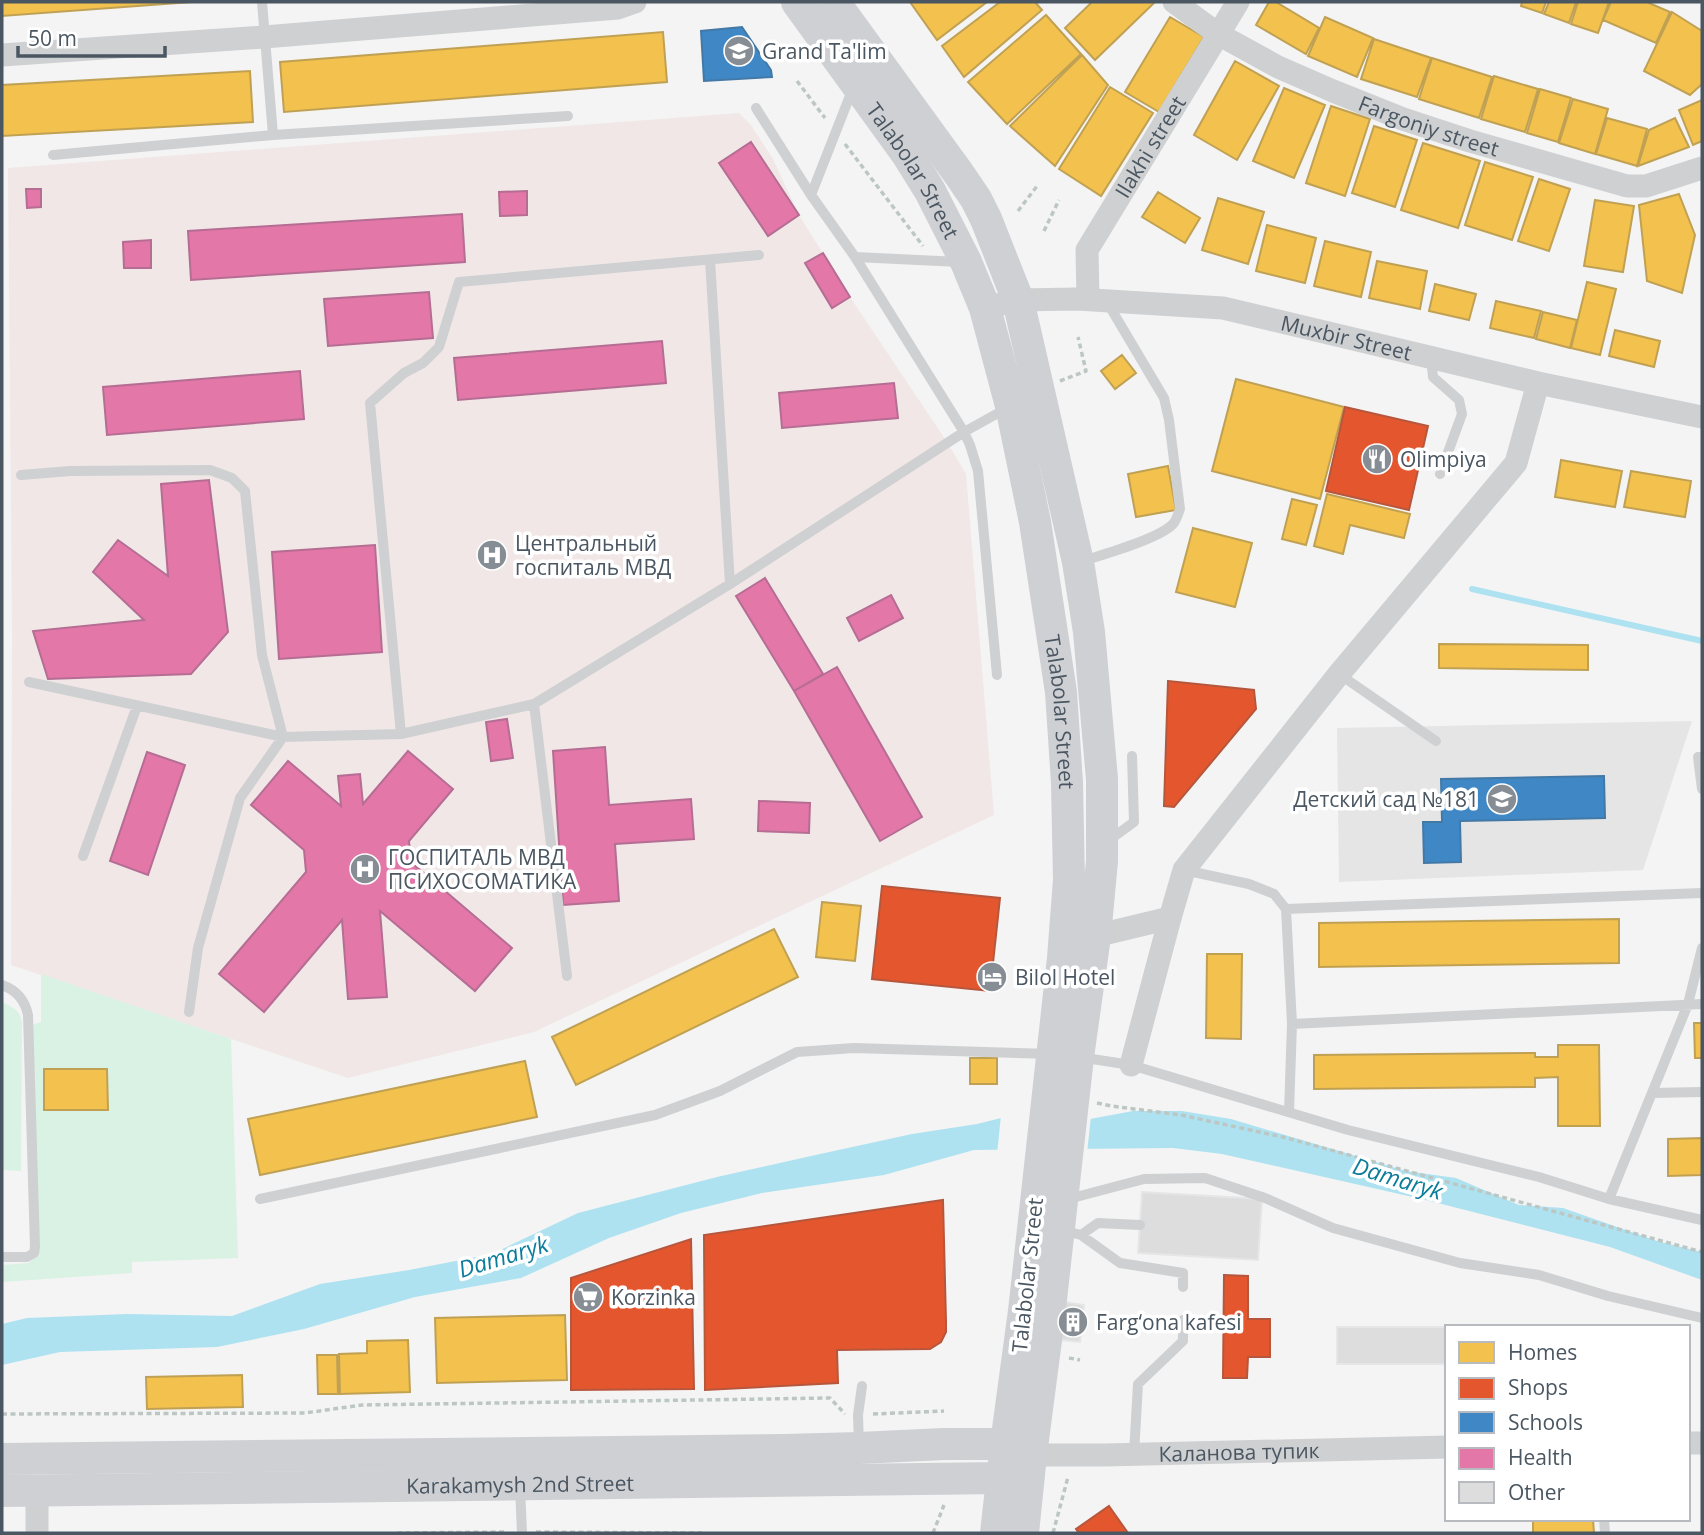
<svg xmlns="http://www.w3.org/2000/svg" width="1704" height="1535" viewBox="0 0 1704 1535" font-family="'Open Sans',sans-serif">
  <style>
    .education { fill: #e6e5e6 }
    .medical { fill: #f1e7e6 }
    .green { fill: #d9f2e3 }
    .water { fill: #aee2f0 }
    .pier { fill: #f4f4f4 }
    .homes { fill: #f2c14e; stroke: #c0a154; stroke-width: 2 }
    .shops { fill: #e4572e; stroke: #b6573d; stroke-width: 2 }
    .schools { fill: #3f88c5; stroke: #4279a7; stroke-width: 2 }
    .health { fill: #e377a8; stroke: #b56d93; stroke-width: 2 }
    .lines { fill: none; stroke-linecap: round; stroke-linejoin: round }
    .stream { stroke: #aee2f0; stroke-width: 6 }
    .building { fill: #ddddde; stroke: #e5e6e7; stroke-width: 2 }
    .path { stroke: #bcc7c4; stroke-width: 3.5; stroke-dasharray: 5 3.5; stroke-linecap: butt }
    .lane { stroke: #ced0d2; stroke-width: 10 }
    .street { stroke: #ced0d2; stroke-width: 23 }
    .secondary { stroke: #ced0d4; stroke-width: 32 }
    .labels { text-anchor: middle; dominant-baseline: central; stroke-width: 7; stroke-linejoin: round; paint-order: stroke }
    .poi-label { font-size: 21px; fill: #4a5661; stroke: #fff; text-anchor: start }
    .street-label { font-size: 21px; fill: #4a5661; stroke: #fff }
    .water-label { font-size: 23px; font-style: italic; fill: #0c7c9b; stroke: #fff }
  </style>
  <rect width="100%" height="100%" fill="#f4f4f4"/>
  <path class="education" d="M1692,721L1643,870L1339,882L1337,728Z"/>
  <path class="medical" d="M739,113L751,125L773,159L799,215L850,297L947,442L966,474L994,815L534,1032L348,1078L11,965L12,635L8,168Z"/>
  <path class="green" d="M41,974L231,1039L238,1258L132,1262V1273L2,1282V1265L29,1263L34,1258L32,1025L41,1022Z
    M2,1002C12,1007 20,1010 22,1022L21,1171L2,1170Z"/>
  <path class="water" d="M1133,1111H1182L1231,1119L1406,1171L1456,1178L1519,1205L1563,1208L1657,1241L1702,1252V1280L1610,1247L1426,1200L1222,1154L1173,1148L974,1150L884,1175L762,1193L681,1213L609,1238L521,1278L415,1297L304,1329L217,1347L60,1352L2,1365V1324L27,1318L127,1314L232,1316L320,1284L409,1270L492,1254L578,1213L717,1177L811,1156L912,1134L977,1124L1001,1118L1090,1119Z"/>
  <path class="pier" d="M1001,1115L1091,1116L1087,1153L997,1154Z"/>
  <path class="homes" d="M2,2H192L2,16Z
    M910,2H987L937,40Z
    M1000,2H1035L1042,10L964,77L942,46Z
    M1092,2H1155L1095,60L1065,28Z
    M1269,2H1276L1319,28L1306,54L1256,25Z
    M1522,2H1546L1542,13L1521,6Z
    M1549,2H1576L1569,23L1544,14Z
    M1578,2H1609L1598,33L1571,24Z
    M1611,2H1647L1670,12L1656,43L1603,20Z
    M1672,12L1702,31V84L1690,95L1644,71Z
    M1046,15L1081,54L1007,124L968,82Z
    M1170,17L1204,37L1159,112L1125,92Z
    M1325,17L1373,38L1357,77L1308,56Z
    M663,32L667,82L284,112L280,62Z
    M1374,39L1431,58L1417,97L1361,79Z
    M1082,55L1108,85L1055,166L1010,126Z
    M1432,58L1492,77L1479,118L1419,99Z
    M1235,61L1279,86L1237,160L1194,135Z
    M250,71L253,122L2,136V85Z
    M1494,76L1538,89L1525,132L1481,119Z
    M1110,87L1153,113L1101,196L1059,169Z
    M1284,88L1325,105L1294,178L1253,161Z
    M1540,89L1571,98L1558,142L1527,133Z
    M1573,99L1608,109L1595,154L1559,143Z
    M1702,100V141L1693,145L1679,110Z
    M1331,106L1370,119L1345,196L1306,183Z
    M1607,118L1647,129L1637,166L1596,154Z
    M1675,118L1689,147L1638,166L1649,130Z
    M1374,126L1417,140L1395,207L1352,193Z
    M1423,143L1480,161L1458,228L1401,210Z
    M1485,162L1533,177L1512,240L1465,225Z
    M1539,179L1570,189L1549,251L1518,241Z
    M1158,192L1200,218L1185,243L1142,217Z
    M1679,194L1695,235L1682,293L1647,281L1639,205Z
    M1218,198L1264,212L1248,264L1202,250Z
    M1595,200L1634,206L1623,272L1584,266Z
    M1267,225L1316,238L1305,283L1256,271Z
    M1325,241L1371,252L1361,297L1314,286Z
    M1377,261L1427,271L1420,309L1369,298Z
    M1587,282L1616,289L1600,355L1571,348Z
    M1435,284L1476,294L1469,320L1429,311Z
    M1496,301L1541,311L1534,338L1490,328Z
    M1543,312L1577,320L1570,348L1536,339Z
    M1615,330L1660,341L1654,367L1609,356Z
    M1122,355L1136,373L1115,389L1101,371Z
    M1236,379L1344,407L1320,499L1212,471Z
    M1561,460L1622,471L1615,507L1555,497Z
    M1168,466L1176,510L1136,517L1128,474Z
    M1631,471L1691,481L1685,517L1624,507Z
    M1327,494L1410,514L1404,538L1350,525L1343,554L1314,546Z
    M1292,499L1317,505L1306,545L1282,539Z
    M1193,528L1252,543L1235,607L1176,592Z
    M1439,644L1588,645V670L1439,668Z
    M822,902L861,906L855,961L816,957Z
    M1619,919V963L1319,967V923Z
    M774,929L798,977L576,1085L552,1037Z
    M1207,954H1242L1241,1039L1206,1038Z
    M1694,1023H1702V1058H1695Z
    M1558,1045H1599L1600,1126H1558V1077L1535,1078V1087L1314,1089V1055L1535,1053V1057H1558Z
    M970,1058H997V1084H970Z
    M525,1061L537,1117L260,1175L248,1119Z
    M44,1069H107L108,1110H44Z
    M1702,1138V1175L1668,1176V1139Z
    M565,1315L567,1380L437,1383L435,1318Z
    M408,1340L410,1392L340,1394L339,1354L367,1353V1341Z
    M317,1355H337L338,1394H318Z
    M242,1375L243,1407L147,1409L146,1377Z
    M1533,1519H1593L1594,1533H1533Z"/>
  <path class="shops" d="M1345,407L1428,426L1409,510L1326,491Z
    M1168,681L1254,690L1256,709L1174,807L1164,806Z
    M882,886L1000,898L990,991L872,979Z
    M943,1200L946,1322V1332L941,1342L930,1349L837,1350L838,1383L705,1390L704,1235Z
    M691,1239L694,1389L571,1390V1278Z
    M1224,1275L1248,1276V1319H1270V1357H1248L1247,1378H1223Z
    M1109,1506L1128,1533H1079L1076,1529Z"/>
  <path class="schools" d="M742,27L771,70L772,77L704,81L701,31Z
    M1604,776L1605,818L1460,821L1461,862L1424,863L1423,822H1442L1441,779Z"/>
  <path class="health" d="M751,142L799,215L768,236L719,163Z
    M26,189H41V207L27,208Z
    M527,191V215L500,216L499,192Z
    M462,214L465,262L191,280L188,231Z
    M151,240V268H124L123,242Z
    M823,253L850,297L832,308L805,263Z
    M429,292L433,338L328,346L324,299Z
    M662,341L666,383L458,400L454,358Z
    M300,371L304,419L107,435L103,387Z
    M894,383L898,418L782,428L779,393Z
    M209,480L228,632L191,674L48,679L33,631L144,620L93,572L118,540L168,576L161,484Z
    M375,545L382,652L279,659L272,552Z
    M765,578L823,674L794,691L736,596Z
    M891,595L903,618L859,641L847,618Z
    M837,667L922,817L880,841L794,691Z
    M507,719L513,758L491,761L486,722Z
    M605,747L609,805L691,799L694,839L615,844L619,901L563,905L553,751Z
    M408,751L453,789L409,841L411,862L512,948L475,991L380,911L387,997L348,999L342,920L264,1012L219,974L306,872L304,850L251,805L288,761L341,806L338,776L360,774L363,804Z
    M147,752L185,765L148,875L110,861Z
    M759,801L810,803L809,833L758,831Z"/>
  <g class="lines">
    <path class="stream" d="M1472,589L1702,641"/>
  </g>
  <path class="building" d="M1142,1192L1262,1199L1258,1260L1138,1253Z
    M1065,1302L1084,1305L1080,1342L1061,1340Z
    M1337,1327H1447V1364H1337Z"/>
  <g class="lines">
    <path class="path" d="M797,81L825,118
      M845,144L923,246
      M1018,211L1037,186
      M1044,231L1059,200
      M1060,381L1086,371L1078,337
      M1097,1103L1111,1106L1181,1115L1287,1138L1702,1252
      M1069,1358L1080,1360
      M2,1414L305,1413L362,1405L830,1398L845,1414
      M873,1414L944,1411
      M536,1532L702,1533
      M397,1533L507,1532
      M933,1533L944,1505
      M1053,1533L1068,1477"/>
    <path class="lane" d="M262,2L273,135
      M756,108L811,195L855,257L960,262
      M53,155L273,135L568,116
      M811,195L853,88
      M855,257L964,432L970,445L978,471L997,675
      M710,260L730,584
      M1434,359L1432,367L1433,377L1459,400L1462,414L1440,474
      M21,475L70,471L210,470L232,478L245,491L262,655L283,737L240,798L198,948L189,1012
      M1080,562C1101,555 1159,539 1173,524C1176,521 1178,514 1180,509L1169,420L1164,398L1107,302
      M1339,674L1436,741
      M29,682L283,737L401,734L534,704L730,584L964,432L1009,407
      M534,704L567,976
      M401,734L370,403L404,373L423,363L439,347L459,282L759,255
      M1702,757H1698L1702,789
      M1108,841L1134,822L1132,756
      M83,856L137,706
      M1184,870L1249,884L1274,894L1286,909
      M2,985C16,990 25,1000 28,1015L35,1247L34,1253L27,1257H2
      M1292,1024L1702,1004
      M1079,1057L1131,1065L1348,1130L1539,1177L1609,1199L1702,1220
      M1652,1093L1702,1092
      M1289,1112L1292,1024L1286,909L1702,893
      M260,1199L655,1115L720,1091L797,1052L854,1048L1051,1054
      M1065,1199L1076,1197L1144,1179L1205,1178L1265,1198L1333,1228L1460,1263L1539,1275L1608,1296L1702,1318
      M1609,1199L1688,1004L1702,948
      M1062,1230L1081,1235L1120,1263L1183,1273V1287
      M1081,1235L1098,1223L1140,1225
      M859,1446L858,1415L862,1386
      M1134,1454L1138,1384L1183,1341V1320
      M520,1487L522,1533
      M1604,1519L1605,1533"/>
    <g class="street">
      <path id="s1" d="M1174,2L1218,34L1278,67L1333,91L1403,119L1470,141L1627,186H1646L1702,168"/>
      <path d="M2,55L264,37L618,8L635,2"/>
      <path id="s2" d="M1088,299L1087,250L1238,2"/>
      <path id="s3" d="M985,308L1018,300L1077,299L1223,308L1538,383L1702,417"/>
      <path d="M1095,936L1170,918L1184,870L1339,674L1516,463L1538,383"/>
      <path d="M1131,1065L1170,918"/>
      <path d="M1688,1443H1702"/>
      <path id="s4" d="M1031,1455H1105L1447,1447"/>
      <path d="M37,1491V1533"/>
    </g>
    <g class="secondary">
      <path id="s5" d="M797,2L907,154L930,191L966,262L985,308L1011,406L1035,522L1061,692L1067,783L1069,880L1063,958L1024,1311L1006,1444L996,1533"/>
      <path d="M834,2L959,174L976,199L986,219L1018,300L1078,562L1089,632L1102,779V861L1095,936L1078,1057L1049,1317L1031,1455L1023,1533"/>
      <path d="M2,1459L784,1450L859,1448L944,1444H1006L1023,1452"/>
      <path id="s6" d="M2,1491L1002,1478L1018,1465"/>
    </g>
  </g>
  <defs>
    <g id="school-disc" transform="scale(1.575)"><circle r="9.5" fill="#868d94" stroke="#fff"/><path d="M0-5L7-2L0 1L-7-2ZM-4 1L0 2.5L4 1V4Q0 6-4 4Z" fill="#fff"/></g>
    <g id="restaurant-disc" transform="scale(1.575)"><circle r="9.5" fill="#868d94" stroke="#fff"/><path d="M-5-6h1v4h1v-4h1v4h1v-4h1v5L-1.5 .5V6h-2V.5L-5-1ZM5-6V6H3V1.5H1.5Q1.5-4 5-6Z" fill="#fff"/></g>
    <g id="hospital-disc" transform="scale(1.575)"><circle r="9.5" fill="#868d94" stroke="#fff"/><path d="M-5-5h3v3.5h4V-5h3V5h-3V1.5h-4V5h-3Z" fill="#fff"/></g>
    <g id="hotel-disc" transform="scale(1.575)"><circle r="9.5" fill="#868d94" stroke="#fff"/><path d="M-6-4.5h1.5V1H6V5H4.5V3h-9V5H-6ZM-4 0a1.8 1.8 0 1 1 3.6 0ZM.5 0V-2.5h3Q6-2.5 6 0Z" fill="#fff"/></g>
    <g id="supermarket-disc" transform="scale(1.575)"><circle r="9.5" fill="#868d94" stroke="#fff"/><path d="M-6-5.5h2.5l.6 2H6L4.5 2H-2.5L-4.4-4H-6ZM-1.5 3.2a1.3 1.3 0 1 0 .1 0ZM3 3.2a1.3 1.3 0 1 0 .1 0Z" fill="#fff"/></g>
    <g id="building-disc" transform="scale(1.575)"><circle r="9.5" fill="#868d94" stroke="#fff"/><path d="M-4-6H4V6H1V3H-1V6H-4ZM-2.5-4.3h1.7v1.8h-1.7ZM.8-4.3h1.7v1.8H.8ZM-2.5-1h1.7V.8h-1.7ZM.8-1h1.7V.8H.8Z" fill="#fff"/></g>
  </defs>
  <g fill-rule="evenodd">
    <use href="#school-disc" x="739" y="51"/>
    <use href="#restaurant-disc" x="1377" y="459"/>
    <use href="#hospital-disc" x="492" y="555"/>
    <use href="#school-disc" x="1502" y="799"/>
    <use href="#hospital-disc" x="365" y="869"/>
    <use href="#hotel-disc" x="992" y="977"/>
    <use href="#supermarket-disc" x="588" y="1297"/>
    <use href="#building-disc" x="1073" y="1322"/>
  </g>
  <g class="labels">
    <g class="poi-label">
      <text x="762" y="51">Grand Ta'lim</text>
      <text x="1400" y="459">Olimpiya</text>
      <text x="515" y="543">Центральный<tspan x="515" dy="24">госпиталь МВД</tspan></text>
      <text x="1479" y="799" text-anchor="end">Детский сад №181</text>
      <text x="388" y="857">ГОСПИТАЛЬ МВД<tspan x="388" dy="24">ПСИХОСОМАТИКА</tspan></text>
      <text x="1015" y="977">Bilol Hotel</text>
      <text x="611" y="1297">Korzinka</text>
      <text x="1096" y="1322">Farg‘ona kafesi</text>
    </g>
    <g class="street-label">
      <text stroke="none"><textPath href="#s1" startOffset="285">Fargoniy street</textPath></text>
      <text stroke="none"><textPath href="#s2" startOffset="170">Ilakhi street</textPath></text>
      <text stroke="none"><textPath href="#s5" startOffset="205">Talabolar Street</textPath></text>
      <text stroke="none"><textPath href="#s3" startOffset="366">Muxbir Street</textPath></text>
      <text stroke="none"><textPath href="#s5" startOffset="772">Talabolar Street</textPath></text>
      <text transform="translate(1027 1275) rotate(-84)">Talabolar Street</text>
      <text stroke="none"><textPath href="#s4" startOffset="208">Каланова тупик</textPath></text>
      <text stroke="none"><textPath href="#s6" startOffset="518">Karakamysh 2nd Street</textPath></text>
    </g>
    <g class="water-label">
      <text transform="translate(1398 1178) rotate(17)">Damaryk</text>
      <text transform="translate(503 1256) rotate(-17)">Damaryk</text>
    </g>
  </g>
  <rect width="1704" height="1535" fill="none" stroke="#4a5661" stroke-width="7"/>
  <rect x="1445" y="1325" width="245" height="196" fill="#ffffff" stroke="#b7bbc0" stroke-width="2"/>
  <rect x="1459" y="1342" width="35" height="21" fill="#f2c14e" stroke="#b7bbc0" stroke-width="2"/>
  <text x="1508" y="1360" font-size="21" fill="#4a5661">Homes</text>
  <rect x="1459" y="1378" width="35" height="21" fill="#e4572e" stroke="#b7bbc0" stroke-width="2"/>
  <text x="1508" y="1395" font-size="21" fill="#4a5661">Shops</text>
  <rect x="1459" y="1412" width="35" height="21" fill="#3f88c5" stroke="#b7bbc0" stroke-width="2"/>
  <text x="1508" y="1430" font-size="21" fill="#4a5661">Schools</text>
  <rect x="1459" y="1448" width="35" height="21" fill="#e377a8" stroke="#b7bbc0" stroke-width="2"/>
  <text x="1508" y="1465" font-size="21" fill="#4a5661">Health</text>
  <rect x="1459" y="1482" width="35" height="21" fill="#ddddde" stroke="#b7bbc0" stroke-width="2"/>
  <text x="1508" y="1500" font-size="21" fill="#4a5661">Other</text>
  <path d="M18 46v10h147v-10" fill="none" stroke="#4a5661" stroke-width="3.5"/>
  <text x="28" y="46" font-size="21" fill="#4a5661" stroke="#ffffff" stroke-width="5" paint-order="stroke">50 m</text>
</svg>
